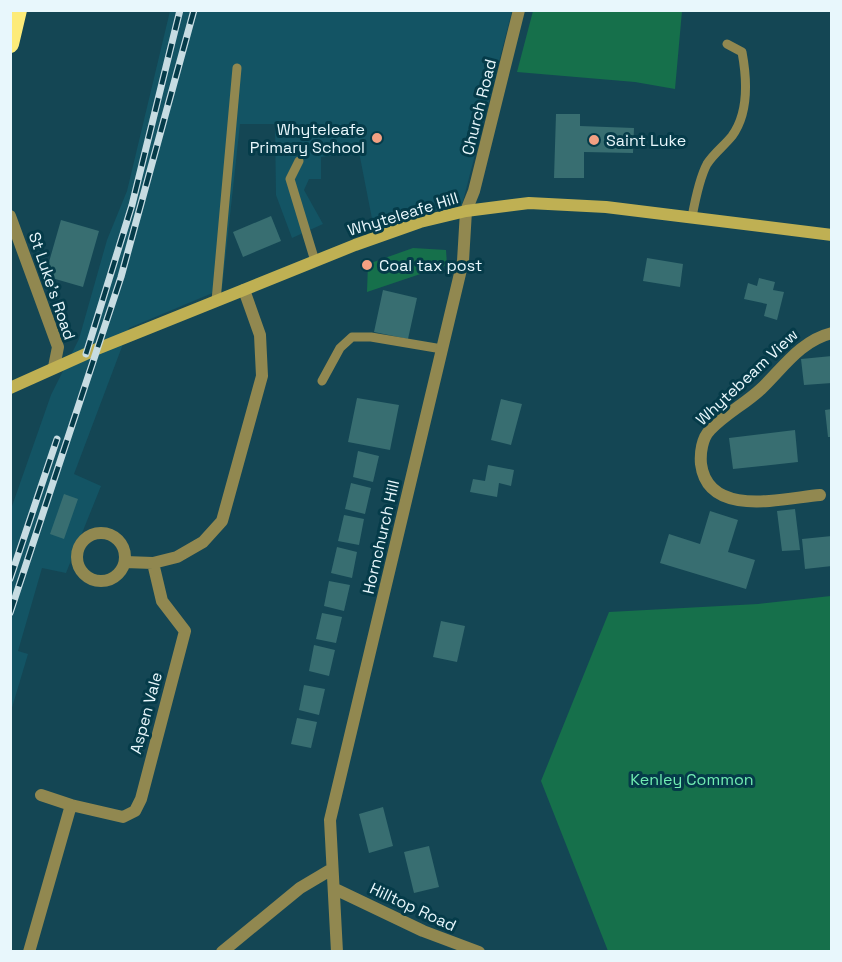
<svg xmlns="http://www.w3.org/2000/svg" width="842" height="962" viewBox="0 0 842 962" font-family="'Space Grotesk',sans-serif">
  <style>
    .built { fill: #135464 }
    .green { fill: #16704b }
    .building { fill: #386e71 }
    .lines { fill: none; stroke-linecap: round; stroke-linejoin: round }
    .lane { stroke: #918850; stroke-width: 9 }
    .street { stroke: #918850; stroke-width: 12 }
    .secondary { stroke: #bfb053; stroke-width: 12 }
    .highway { stroke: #fdeb79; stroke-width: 18 }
    .rail-casing { stroke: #c7dce2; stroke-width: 7 }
    .rail { stroke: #053b49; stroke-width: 4.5; stroke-dasharray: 14; stroke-linecap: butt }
    .poi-dot { fill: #f3a082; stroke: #053b49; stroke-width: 2 }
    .labels { text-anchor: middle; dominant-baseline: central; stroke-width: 6; stroke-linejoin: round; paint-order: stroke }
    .street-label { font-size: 16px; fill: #e8f7fc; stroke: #053b49 }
    .poi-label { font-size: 16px; fill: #e8f7fc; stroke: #053b49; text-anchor: start }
    .park-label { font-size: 16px; fill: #71edb2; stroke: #053b49 }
  </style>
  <rect width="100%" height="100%" fill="#144654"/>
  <path class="built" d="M170,11H512L462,205L406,217L374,229L359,152L321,157V179H309L304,190L323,224L292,238L276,195L275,124H240L222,289L129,328L74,474L101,486L66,573L42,568L18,651L28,654L11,711V509L51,395L79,339L107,240L127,191Z"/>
  <path class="green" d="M533,11H682L675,89L635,82L517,72Z
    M413,248L446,250L447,265L367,292L368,264Z
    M831,596V951H608L541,781L609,612L758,604Z"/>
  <path class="building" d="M556,114H580V126L634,128L633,153L584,152V178H554Z
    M271,216L281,241L243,257L233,232Z
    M61,220L99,231L83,287L45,276Z
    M647,258L683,264L680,287L643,281Z
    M759,278L775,282L773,290L784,292L777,320L764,316L767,304L744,299L748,283L757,286Z
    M383,290L417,298L408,339L374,332Z
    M832,356V383L804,385L801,359Z
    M357,398L399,405L390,450L348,442Z
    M501,399L522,404L511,445L491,440Z
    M832,409V437H828L825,410Z
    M795,430L798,462L733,469L729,438Z
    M358,451L379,456L373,482L353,477Z
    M488,465L514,470L511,486L499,483L497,497L470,492L473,479L485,481Z
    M351,483L371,488L365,514L345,509Z
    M64,494L78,499L64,539L50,534Z
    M795,509L800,550L782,551L777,511Z
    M710,511L738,520L728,552L755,560L746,589L660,563L669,534L700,544Z
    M344,515L364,519L359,545L338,541Z
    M832,536V566L805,569L802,539Z
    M337,547L357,552L352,578L331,573Z
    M329,581L350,585L344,611L324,606Z
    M322,613L342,617L336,643L316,639Z
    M441,621L465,626L457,662L433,657Z
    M314,645L335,650L329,676L309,671Z
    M304,685L325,689L319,715L299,710Z
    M297,718L317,722L311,748L291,744Z
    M383,807L393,846L369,853L359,814Z
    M429,846L439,887L414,893L404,852Z"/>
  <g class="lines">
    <path class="lane" d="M299,161L290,179L315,261
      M692,217C695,201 699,179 707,164C714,153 724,146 732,136C749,113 747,79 742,52L727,44
      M216,301L237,68
      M322,381L340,348L352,337H371L442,349"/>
    <path class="street" d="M10,216L58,347L54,367
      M820,495C784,498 708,519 701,464C700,453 702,438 710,430C725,414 745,404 761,389C783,368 800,341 832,333
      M77 557a24 24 0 1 1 48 0a24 24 0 1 1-48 0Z
      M125,562L153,563L177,557L203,542L222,521L262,376L260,335L244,290
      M41,795L71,805
      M335,889L423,931L479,952
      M29,952L71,805L123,817L135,811L141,799L185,631L162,601L153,563
      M222,952L300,888L332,869
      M337,952L330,820L463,261L466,211L474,191L519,10"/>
    <path class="secondary" d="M10,388L97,349L355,245L420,222L466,211L529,203L606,207L832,235"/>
    <path class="highway" d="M10,44L18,10"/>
    <g class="rail-casing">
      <path id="rail" d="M86,354L132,205L180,10
        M10,579L57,439
        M10,613L121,277L194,10"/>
    </g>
    <use href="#rail" class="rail"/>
  </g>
  <g class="poi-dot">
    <circle cx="377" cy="138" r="6"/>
    <circle cx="594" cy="140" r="6"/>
    <circle cx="367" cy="265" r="6"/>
  </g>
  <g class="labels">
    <g class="street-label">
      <text transform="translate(479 107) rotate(-76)">Church Road</text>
      <text transform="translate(403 214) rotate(-17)">Whyteleafe Hill</text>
      <text transform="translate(52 286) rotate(71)">St Luke's Road</text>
      <text transform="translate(747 377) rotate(-43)">Whytebeam View</text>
      <text transform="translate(381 537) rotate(-77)">Hornchurch Hill</text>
      <text transform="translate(146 713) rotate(-75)">Aspen Vale</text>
      <text transform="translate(413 907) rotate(25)">Hilltop Road</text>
    </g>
    <g class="poi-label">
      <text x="365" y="129" text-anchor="end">Whyteleafe<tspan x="365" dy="18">Primary School</tspan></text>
      <text x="606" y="140">Saint Luke</text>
      <text x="379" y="265">Coal tax post</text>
    </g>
    <g class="park-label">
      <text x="692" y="779">Kenley Common</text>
    </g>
  </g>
  <rect width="842" height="962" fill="none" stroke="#e8f7fc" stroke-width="24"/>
</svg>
